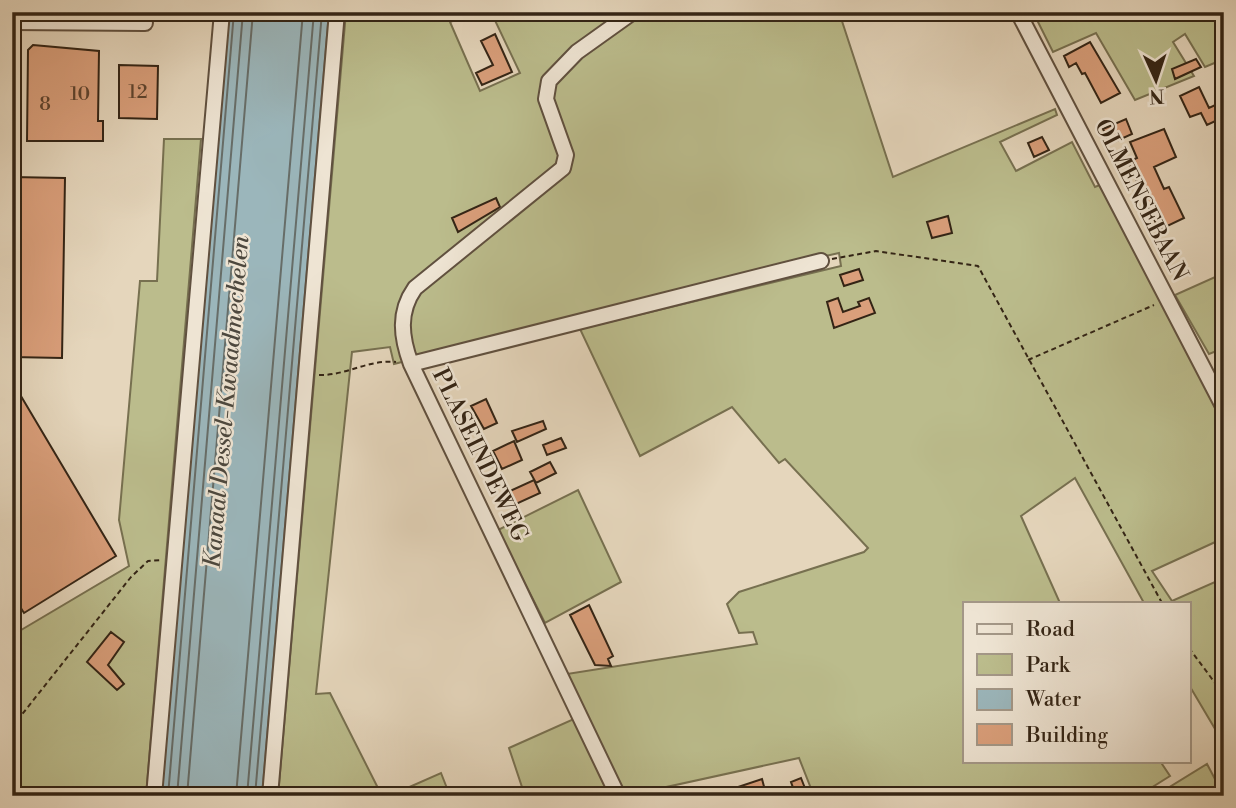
<svg xmlns="http://www.w3.org/2000/svg" width="1236" height="808" viewBox="0 0 1236 808" font-family="'Libre Bodoni',serif">
  <style>
    .green { fill: #bbbc8c; stroke: #777050; stroke-width: 2 }
    .water { fill: #9bb6bb; stroke: #717c79; stroke-width: 2 }
    .lines { fill: none; stroke-linecap: round; stroke-linejoin: round }
    .shore { stroke: #676d68; stroke-width: 2 }
    .building { fill: #da9f7b; stroke: #332415; stroke-width: 2 }
    .minor-casing { stroke: #60503f; stroke-width: 18 }
    .path { stroke: #332415; stroke-width: 2; stroke-dasharray: 5 3.5; stroke-linecap: butt }
    .minor { stroke: #eee4d3; stroke-width: 14 }
    .labels { text-anchor: middle; dominant-baseline: central; stroke-width: 5; stroke-linejoin: round; paint-order: stroke }
    .number-label { font-size: 19px; fill: #5d432e }
    .street-label { font-size: 23px; fill: #332415; stroke: #eee4d3 }
    .water-label { font-size: 24px; font-style: italic; fill: #4d483e; stroke: #eee4d3 }
  </style>
  <rect width="100%" height="100%" fill="#e5d6bc"/>
  <filter id="stains"><feTurbulence type="fractalNoise" baseFrequency=".00286" numOctaves="4"/><feColorMatrix values="0 0 0 0 .2 0 0 0 0 .09 0 0 0 0 .02 0 0 0 .5 -.17"/></filter>
  <radialGradient id="worn" r=".72"><stop offset=".6" stop-color="#630" stop-opacity="0"/><stop offset="1" stop-color="#630" stop-opacity=".3"/></radialGradient>
  <path class="green" d="M346,12H474L450,22L480,91L520,73L491,12H839L893,177L1055,109L1057,115L1000,142L1016,171L1072,142L1095,187L1102,184L1224,419V518L1219,520L1224,529V538L1152,571L1172,601L1224,578V744L1189,685V603H1144L1075,478L1021,516L1060,603H965V761H1160L1170,776L1138,796H814L799,758L625,796L567,674L757,644L753,632L739,633L727,604L739,592L864,552L868,548L785,459L779,463L732,407L640,456L580,329L841,266L839,253L754,272L394,364L390,347L352,352L316,694L330,693L382,796H278Z
    M1033,12H1224V59L1205,67L1185,34L1173,42L1194,76L1135,100L1096,33L1053,52Z
    M164,139H201L146,796H12V628L16,633L129,566L119,520L140,281H157Z
    M1224,273V348L1209,354L1175,295Z
    M578,490L621,582L545,623L498,530Z
    M576,718L611,796H525L509,748Z
    M1207,764L1224,796H1155Z
    M441,773L450,796H389Z"/>
  <path class="water" d="M227,12H329L262,796H161Z"/>
  <g class="lines">
    <path class="shore" d="M168,796L234,12
      M177,796L243,12
      M187,796L253,12
      M236,796L303,12
      M247,796L314,12
      M255,796L322,12"/>
  </g>
  <path class="building" d="M495,34L512,72L482,85L476,73L493,65L481,41Z
    M1090,42L1120,93L1101,103L1085,73L1082,74L1076,63L1069,67L1064,56Z
    M33,45L99,51L98,121H103V141H27L28,50Z
    M1196,59L1201,67L1175,79L1172,69Z
    M119,65L158,66L157,119L119,118Z
    M1199,87L1209,108L1224,101V117L1207,125L1201,113L1190,117L1180,96Z
    M1126,119L1132,134L1110,144L1103,129Z
    M1164,129L1176,157L1154,167L1164,189L1169,187L1184,218L1159,230L1128,162L1137,158L1130,142Z
    M1042,137L1049,150L1034,157L1028,143Z
    M12,177L65,178L62,358L12,357Z
    M496,198L500,207L458,232L452,218Z
    M948,216L952,233L932,238L927,222Z
    M859,269L863,280L844,286L840,275Z
    M838,298L843,312L860,306L858,302L869,298L875,313L834,328L827,302Z
    M12,381L116,556L24,613L12,594Z
    M486,399L497,423L484,429L471,406Z
    M543,421L546,429L517,442L512,431Z
    M561,438L566,448L547,455L543,445Z
    M514,441L522,460L502,469L493,451Z
    M550,462L556,473L536,483L530,472Z
    M534,480L540,493L516,504L510,491Z
    M589,605L613,656L608,659L611,666L595,665L570,615Z
    M111,632L124,642L108,665L124,684L117,690L87,662Z
    M801,778L808,796H796L791,782Z
    M762,779L766,794L720,796V793Z"/>
  <g class="lines">
    <g class="minor-casing">
      <path id="minor" d="M1018,12L1224,408
        M12,22L145,23
        M411,364L821,261
        M154,796L222,12
        M270,796L337,12
        M618,796L411,364C401,337 398,312 415,288L563,168L566,155L546,99L549,81L577,52L633,12"/>
    </g>
    <path class="path" d="M832,259L876,251L978,266L1162,603
      M1028,360L1154,305
      M319,375C345,376 369,359 396,362
      M1189,648L1224,695
      M12,727L131,577L148,561L162,560"/>
    <use href="#minor" class="minor"/>
  </g>
  <g class="labels">
    <g class="number-label">
      <text x="138" y="92">12</text>
      <text x="80" y="94">10</text>
      <text x="45" y="104">8</text>
    </g>
    <g class="street-label">
      <text transform="translate(1141 200) rotate(63)">OLMENSEBAAN</text>
      <text transform="translate(480 455) rotate(64)">PLASEINDEWEG</text>
    </g>
    <g class="water-label">
      <text transform="translate(227 402) rotate(-85)">Kanaal Dessel-Kwaadmechelen</text>
    </g>
  </g>
  <rect width="1236" height="808" fill="none" stroke="#e5d6bc" stroke-width="42"/>
  <rect x="14" y="14" width="1208" height="780" fill="none" stroke="#332415" stroke-width="3.5"/>
  <rect x="21" y="21" width="1194" height="766" fill="none" stroke="#332415" stroke-width="2"/>
  <rect x="963" y="602" width="228" height="161" fill="#eee4d3" stroke="#a39787" stroke-width="2"/>
  <rect x="977" y="624" width="35" height="10" fill="#eee4d3" stroke="#a39787" stroke-width="2"/>
  <text x="1026" y="636" font-size="21" fill="#332415">Road</text>
  <rect x="977" y="654" width="35" height="21" fill="#bbbc8c" stroke="#a39787" stroke-width="2"/>
  <text x="1026" y="672" font-size="21" fill="#332415">Park</text>
  <rect x="977" y="689" width="35" height="21" fill="#9bb6bb" stroke="#a39787" stroke-width="2"/>
  <text x="1026" y="706" font-size="21" fill="#332415">Water</text>
  <rect x="977" y="724" width="35" height="21" fill="#da9f7b" stroke="#a39787" stroke-width="2"/>
  <text x="1026" y="742" font-size="21" fill="#332415">Building</text>
  <g transform="translate(1156 80) rotate(177)" stroke="#eee4d3" stroke-width="5" paint-order="stroke">
  <path d="M0-5L12 26L0 18L-12 26Z" fill="#332415"/>
  <text y="-10" font-size="19" font-weight="bold" text-anchor="middle" fill="#332415">N</text>
  </g>
  <rect width="100%" height="100%" filter="url(#stains)"/>
  <rect width="100%" height="100%" fill="url(#worn)"/>
</svg>
